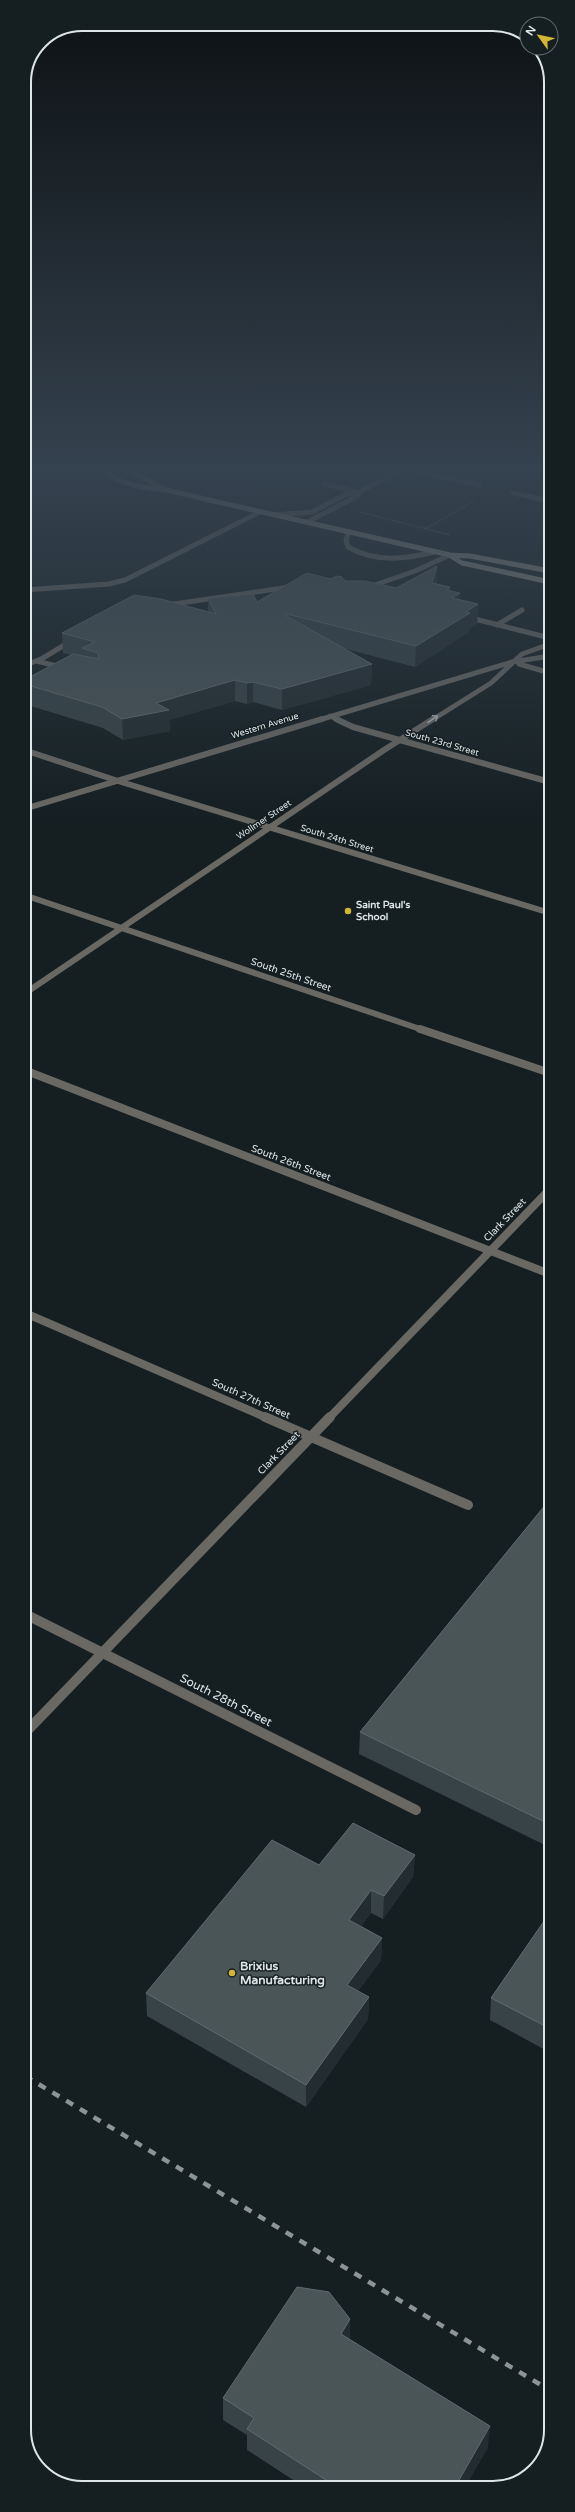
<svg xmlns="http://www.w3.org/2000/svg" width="575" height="2512" viewBox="0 0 575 2512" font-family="'Varela Round',sans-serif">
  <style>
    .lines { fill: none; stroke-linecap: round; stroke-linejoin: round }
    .path { stroke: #525b5d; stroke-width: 1.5; stroke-dasharray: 2 1; stroke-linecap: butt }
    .service-far1 { stroke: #696863; stroke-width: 5 }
    .service { stroke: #696863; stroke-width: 6 }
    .minor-far3 { stroke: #696863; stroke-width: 5 }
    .minor-far2 { stroke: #696863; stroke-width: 6 }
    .minor-far1 { stroke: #696863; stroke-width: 8 }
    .minor { stroke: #696863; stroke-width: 10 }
    .secondary { stroke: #94938b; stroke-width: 5 }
    .rail { stroke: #8c9496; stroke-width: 4.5; stroke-dasharray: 8 8; stroke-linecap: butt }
    .wall { fill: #384347 }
    .shaded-wall { fill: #232d31 }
    .building { fill: #4a5558; stroke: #616b6f }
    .oneway { stroke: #afb3b2 }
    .poi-dot { fill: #d4b635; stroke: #151f22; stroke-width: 1.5 }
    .labels { text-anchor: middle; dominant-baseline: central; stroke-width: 3; stroke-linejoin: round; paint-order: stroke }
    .far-street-label { font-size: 9px; fill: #dee5e7; stroke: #151f22 }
    .poi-label { font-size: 10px; font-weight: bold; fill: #dee5e7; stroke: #151f22; text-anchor: start }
    .street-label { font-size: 10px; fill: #dee5e7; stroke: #151f22 }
    .near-street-label { font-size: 12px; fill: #dee5e7; stroke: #151f22 }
    .near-poi-label { font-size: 12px; font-weight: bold; fill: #dee5e7; stroke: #151f22; text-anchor: start }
    .rim { fill: none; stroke: #dee5e7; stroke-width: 2 }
  </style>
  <rect width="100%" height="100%" fill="#151f22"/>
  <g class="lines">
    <path class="path" d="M360,512L450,535
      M425,529L476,500"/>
    <path class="service-far1" d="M421,472L479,485
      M324,484L354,491
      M275,515L312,512L347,494L359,492L397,472
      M307,522L358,496L359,492
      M349,532L346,540L348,547C376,563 405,559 435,552
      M369,587L415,571L450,555
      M167,605L290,587
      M467,617L550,638
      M497,625L522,610
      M36,661L61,667
      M24,666L43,658L71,641"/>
    <path class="service" d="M24,750L118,781"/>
    <path class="minor-far3" d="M513,493L550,501
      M24,590L109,584L125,580L260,512
      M519,664L550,673
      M330,716L339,720
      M319,720L512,662L550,656
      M432,720L491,683L522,654L550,644"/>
    <path class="minor-far2" d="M336,719L353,727L550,782
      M118,781L550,913
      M24,809L322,719
      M24,895L423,1030
      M24,994L384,750L433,719"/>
    <path class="minor-far1" d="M420,1029L550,1073
      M24,1070L550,1274
      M25,1313L267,1418
      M329,1418L550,1189"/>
    <path class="minor" d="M265,1417L468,1505
      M25,1614L416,1810
      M25,1733L330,1417"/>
    <path class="secondary" d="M106,472C124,486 145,488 166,490L450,555L470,556L550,571
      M133,472L166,490
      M451,556L462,563L550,582"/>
    <path class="rail" d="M25,2076L551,2391"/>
  </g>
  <path class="wall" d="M437,566V584L450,587V591L459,599L478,604L477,624L469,629V632L415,667L342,648L372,664L371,685L282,710L253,702L247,704L235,701L169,720L170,731L123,740L103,728L24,704V680L71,655L63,653L62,633L208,612V598L257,602L331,579L396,588Z
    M551,1498V1848L359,1754L360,1732Z
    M415,1855L413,1877L383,1919L371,1913L361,1926L382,1938L381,1960L358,1991L369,1997L368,2019L306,2107L147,2016L146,1993L319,1865Z
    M551,1911V2053L490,2020L491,1998Z
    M350,2319V2339L488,2447L465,2487H304L247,2450V2435L223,2420V2398Z"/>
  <path class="shaded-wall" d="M437,566V585L432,583Z
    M460,593L459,612L452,598Z
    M478,604L477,624L469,629V632L415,667L416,646Z
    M372,664L371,685L282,710V689Z
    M235,680V701L169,720L170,731L123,740L122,719L156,703Z
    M253,682V702L247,704V683Z
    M415,1855L413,1877L383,1919L384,1896Z
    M371,1890V1913L349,1943V1920Z
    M382,1938L381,1960L346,2007L347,1985Z
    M369,1997L368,2019L306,2107V2085Z
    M350,2319V2340L341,2334Z
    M490,2426L488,2447L465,2487H455Z"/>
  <path class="building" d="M437,566L432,583L450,587L446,590L460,593L452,598L478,604L466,612L470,613L416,646L287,614L286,616L372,664L282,689L253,682L247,683L235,680L156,703L169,710L122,719L102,707L24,684V680L73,654L99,659L98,653L82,648L95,642L62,633L134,595L161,599L216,614L208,598L253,594L257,602L307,573L331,579L337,576L342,577L345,581H365L396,588Z
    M551,1498V1825L360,1732Z
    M353,1823L415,1855L384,1896L371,1890L349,1920L382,1938L347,1985L369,1997L306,2085L146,1993L272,1840L319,1865Z
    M551,1911V2029L491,1998Z
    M297,2287L329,2292L350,2319L341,2334L490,2426L455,2487H337L247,2429L254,2418L223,2398Z"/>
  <defs><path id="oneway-shaft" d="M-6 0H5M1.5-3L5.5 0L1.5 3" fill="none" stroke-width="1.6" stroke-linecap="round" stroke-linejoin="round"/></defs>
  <use class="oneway" href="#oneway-shaft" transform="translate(433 719) rotate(-34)"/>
  <linearGradient id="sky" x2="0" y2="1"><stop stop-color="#0c1113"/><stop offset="0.57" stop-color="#35424f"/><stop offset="1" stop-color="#35424f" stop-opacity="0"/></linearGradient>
  <rect width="575" height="824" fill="url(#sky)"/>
  <g class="poi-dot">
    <circle cx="348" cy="911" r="4"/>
    <circle cx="232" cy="1973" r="4"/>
  </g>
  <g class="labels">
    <g class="far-street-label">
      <text transform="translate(265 726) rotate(-17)">Western Avenue</text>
      <text transform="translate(442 743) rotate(16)">South 23rd Street</text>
      <text transform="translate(264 820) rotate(-34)">Wollmer Street</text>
      <text transform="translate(337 839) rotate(17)">South 24th Street</text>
    </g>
    <g class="poi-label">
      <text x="356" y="905">Saint Paul's<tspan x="356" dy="12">School</tspan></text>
    </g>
    <g class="street-label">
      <text transform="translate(291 975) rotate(19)">South 25th Street</text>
      <text transform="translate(291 1163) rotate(21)">South 26th Street</text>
      <text transform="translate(505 1220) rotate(-46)">Clark Street</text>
      <text transform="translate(251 1399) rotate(24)">South 27th Street</text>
      <text transform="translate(279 1453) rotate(-46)">Clark Street</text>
    </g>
    <g class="near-street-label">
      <text transform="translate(226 1700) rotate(27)">South 28th Street</text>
    </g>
    <g class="near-poi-label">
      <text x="240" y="1966">Brixius<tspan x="240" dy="14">Manufacturing</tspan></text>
    </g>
  </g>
  <path d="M0 0H575V2512H0ZM82 31H493A51 51 0 0 1 544 82V2430A51 51 0 0 1 493 2481H82A51 51 0 0 1 31 2430V82A51 51 0 0 1 82 31Z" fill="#151f22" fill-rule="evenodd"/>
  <path class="rim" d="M82 31H493A51 51 0 0 1 544 82V2430A51 51 0 0 1 493 2481H82A51 51 0 0 1 31 2430V82A51 51 0 0 1 82 31Z"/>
  <g transform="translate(539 36) rotate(303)"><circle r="19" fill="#151f22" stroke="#656e71"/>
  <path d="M0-3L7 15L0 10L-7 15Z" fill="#d4b635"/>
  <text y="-6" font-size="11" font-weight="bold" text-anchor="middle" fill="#dee5e7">N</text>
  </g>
</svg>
